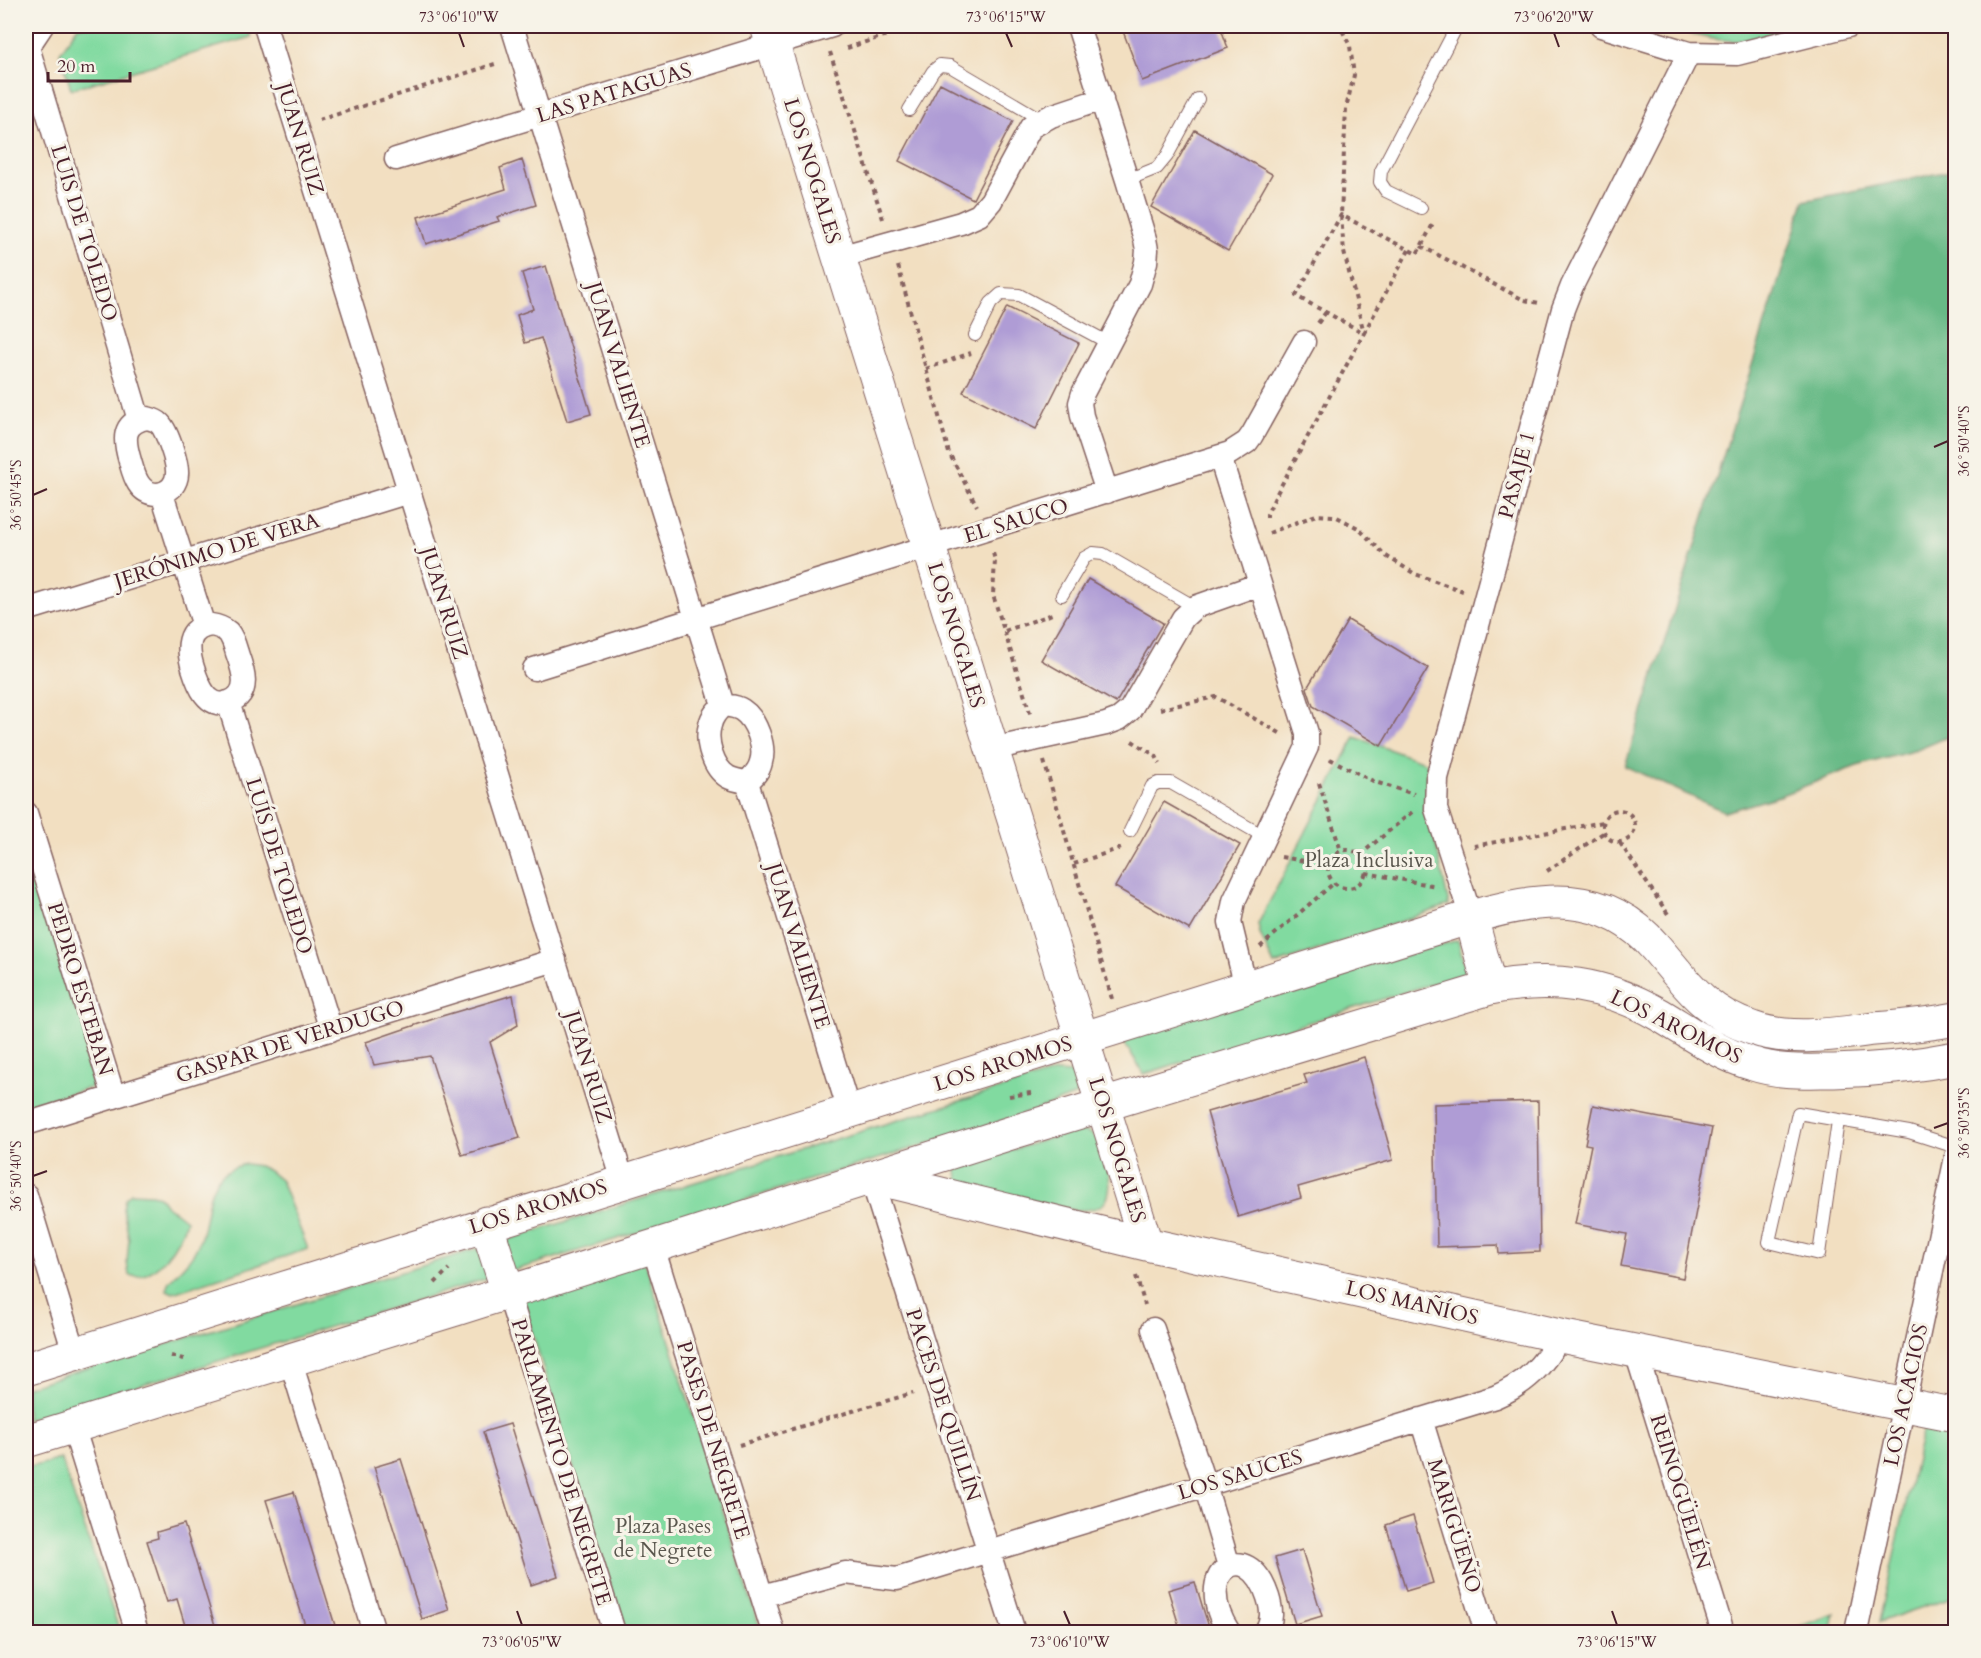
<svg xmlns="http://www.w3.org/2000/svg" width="1981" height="1658" viewBox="0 0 1981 1658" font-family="Cardo,serif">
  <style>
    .green { fill: #81daa0; stroke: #667c66; stroke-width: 1.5 }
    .forest { fill: #68ba86; stroke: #596c58; stroke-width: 1.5 }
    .building { fill: #af9cd5 }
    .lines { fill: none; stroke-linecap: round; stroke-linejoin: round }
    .lane-casing { stroke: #856260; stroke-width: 14 }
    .street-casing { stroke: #856260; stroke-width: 25 }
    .secondary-casing { stroke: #856260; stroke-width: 35 }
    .path { stroke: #856260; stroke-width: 4; stroke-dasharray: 4.5 4.5; stroke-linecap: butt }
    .lane { stroke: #fff; stroke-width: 12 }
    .street { stroke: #fff; stroke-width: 22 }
    .secondary { stroke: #fff; stroke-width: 33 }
    .ticks { fill: none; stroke: #4a1f2b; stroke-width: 2 }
    .labels { text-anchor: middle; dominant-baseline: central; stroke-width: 6; stroke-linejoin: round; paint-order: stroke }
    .street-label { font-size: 21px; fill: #4a1f2b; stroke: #f7f3e8 }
    .park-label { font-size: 21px; fill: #5a574e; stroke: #f7f3e8 }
    .neatline { fill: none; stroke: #4a1f2b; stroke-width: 2 }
    .ticks-label { font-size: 15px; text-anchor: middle; fill: #4a1f2b }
  </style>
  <rect width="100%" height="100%" fill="#f7f3e8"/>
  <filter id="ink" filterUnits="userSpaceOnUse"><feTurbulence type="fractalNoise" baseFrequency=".0167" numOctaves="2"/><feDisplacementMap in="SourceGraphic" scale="12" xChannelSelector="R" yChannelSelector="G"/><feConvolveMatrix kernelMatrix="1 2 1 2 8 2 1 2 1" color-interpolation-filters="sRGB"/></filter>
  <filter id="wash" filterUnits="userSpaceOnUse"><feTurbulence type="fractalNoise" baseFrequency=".008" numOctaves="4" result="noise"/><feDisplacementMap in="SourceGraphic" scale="24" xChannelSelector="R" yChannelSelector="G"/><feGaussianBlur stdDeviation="1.35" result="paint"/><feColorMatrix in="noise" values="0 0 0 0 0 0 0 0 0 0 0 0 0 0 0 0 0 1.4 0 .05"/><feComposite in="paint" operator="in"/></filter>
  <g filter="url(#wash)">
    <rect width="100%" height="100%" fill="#f2dfc1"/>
    <path class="green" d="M78,26H248L251,37L71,89L60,53Z
      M1664,26H1819C1795,30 1770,37 1746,40C1718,44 1690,33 1664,26Z
      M1355,737L1427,763V803L1449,905L1274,965L1260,934L1258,924Z
      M26,837L104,1084L26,1105Z
      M1458,940L1466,973L1144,1074L1120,1036Z
      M1055,1072L1074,1073L1082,1093L1031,1112L26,1420V1387Z
      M1076,1130C1082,1131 1088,1131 1093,1135C1106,1146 1118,1194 1102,1205C1092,1212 1076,1210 1065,1209L966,1185L958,1180L957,1170L961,1166Z
      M246,1164L259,1166L269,1171L281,1181L308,1249L173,1293L167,1290V1286L169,1281C180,1270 192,1259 198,1245C213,1212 199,1173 246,1164Z
      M131,1193L152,1194L159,1196L166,1206L176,1212L186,1220C182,1241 153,1284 129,1275L127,1262L129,1239L123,1209L125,1199Z
      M644,1259L761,1632H624L521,1296Z
      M1923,1428L1955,1435V1596L1879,1622Z
      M61,1459L120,1632H26V1468Z
      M1835,1614L1831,1632H1783Z"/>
    <path class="forest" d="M1955,170V734L1917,750L1857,766L1779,796L1725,812L1625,766L1804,201Z"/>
    <g id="blocks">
      <path class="building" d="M1121,26H1220L1228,48L1142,81Z
        M940,83L1013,121L973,199L899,161Z
        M1195,130L1272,174L1228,251L1151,207Z
        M522,160L536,205L497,217L499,221L426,244L418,217L506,189L500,168Z
        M546,266L591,414L567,421L541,338L525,343L517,315L533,309L522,273Z
        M1007,307L1079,343L1036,429L963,392Z
        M1088,579L1163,623L1116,703L1041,660Z
        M1348,620L1428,668L1381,746L1313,706L1307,688Z
        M1164,802L1240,845L1190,930L1115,887Z
        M513,995L518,1025L490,1042L520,1138L462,1155L430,1056L374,1065L366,1042L442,1016Z
        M1364,1057L1393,1160L1298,1187L1301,1198L1238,1217L1207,1112L1307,1083L1304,1075Z
        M1538,1101L1540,1252L1499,1254L1498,1245L1437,1247L1434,1104Z
        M1593,1105L1712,1128L1683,1278L1621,1266L1627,1234L1575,1224L1591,1145L1585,1144Z
        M510,1424L558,1576L531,1585L483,1432Z
        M401,1459L449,1610L422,1619L374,1467Z
        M294,1492L304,1525L337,1632H307L287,1566L266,1500Z
        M1413,1516L1433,1583L1406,1591L1386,1525Z
        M184,1524L197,1566L217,1632H187L177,1599L167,1602L147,1541L158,1538L157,1532Z
        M1302,1550L1322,1616L1295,1624L1275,1558Z
        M1195,1582L1205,1615L1211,1632H1181L1168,1590Z"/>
    </g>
  </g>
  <g filter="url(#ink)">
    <use href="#blocks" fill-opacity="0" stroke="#856260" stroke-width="1.5"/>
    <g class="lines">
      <g class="lane-casing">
        <path id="lane" d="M909,110L933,71L940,65L950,66L1042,120
          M1127,180L1157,168L1167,156L1198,99
          M1421,208L1386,191L1380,182L1381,171L1457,26
          M975,335L991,303L1001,294L1019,295L1109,343
          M1062,595L1084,558L1093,553L1103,554L1195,607
          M1130,831L1152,786L1158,783H1171L1265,837
          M1838,1121L1819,1254L1769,1242L1798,1113L1909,1132L1956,1147"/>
      </g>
      <g class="street-casing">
        <path id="street" d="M265,26L623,1181
          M512,26L723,705
          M1078,26L1127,180L1145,239L1147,250L1146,262L1140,284L1083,393L1080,403L1082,416L1107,492
          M1601,26L1689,53L1737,54L1848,26
          M28,47L139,420
          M26,50L42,26
          M396,159L832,26
          M839,257L961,223L979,215L991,201L1031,127L1051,116L1102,99
          M147,418C151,419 156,420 159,423C167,429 178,464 177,474C177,479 175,483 172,487C168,491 162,494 156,494C138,493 134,475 130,461C124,441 121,423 147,418Z
          M1220,457L1307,733V747L1234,901L1230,922L1246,988
          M162,494L204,626
          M26,610L409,492
          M211,625C218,626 223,628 228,632C233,638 235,646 237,653C243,670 252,693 229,702C207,710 198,684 193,668C187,649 186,628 211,625Z
          M534,669L1230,453L1247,442L1252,435L1304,342
          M228,702L331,1030
          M723,705C730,706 736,706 742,710C756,719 766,747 761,762C759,771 754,776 747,782C741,781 734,780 728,777C713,768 705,741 710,725C712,716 717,711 723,705Z
          M992,749L1106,724L1119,719L1130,710L1183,618L1195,607L1260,584
          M747,782L849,1111
          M26,813L114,1097
          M1471,917L1436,809L1437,778L1563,309L1572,286L1689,53
          M26,1124L555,960
          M871,1177L1014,1632
          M26,1195L74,1353
          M653,1247L773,1632
          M508,1292L614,1632
          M1153,1329L1205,1485L1229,1566
          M1636,1352L1723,1632
          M290,1359L374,1632
          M1421,1419L1486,1632
          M73,1426L137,1632
          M762,1596L845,1573L897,1579L1495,1397C1527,1383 1543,1366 1560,1336
          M1229,1632C1190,1573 1247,1533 1268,1597C1272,1610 1273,1621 1265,1632
          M1856,1632L1956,1157"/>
      </g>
      <g class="secondary-casing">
        <path id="secondary" d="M767,26L1146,1244
          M1471,917L1490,988
          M871,1177L1146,1244L1560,1336L1956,1415
          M486,1223L508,1292
          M26,1369L1471,917C1539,897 1605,888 1656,948C1687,984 1704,1012 1752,1028C1790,1042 1835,1034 1874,1029C1901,1027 1929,1024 1956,1019
          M26,1441L456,1309L1017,1131L1490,988C1552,976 1605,983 1660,1015C1690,1033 1719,1054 1753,1064C1780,1073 1806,1071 1834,1071C1875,1070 1915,1066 1956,1058"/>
      </g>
      <path class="path" d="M847,48L915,26
        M830,52L883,219
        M319,120L498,63
        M1421,246L1524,300L1539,303
        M1409,250L1364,333L1296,296L1341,215L1417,254L1433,224
        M898,266L949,453L977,506
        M1318,323L1326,312
        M926,369L971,353
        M1267,518V514L1276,495L1364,333L1344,252L1341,215L1346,108L1354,75L1350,46L1340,26
        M1269,533L1316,515L1335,516L1358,528L1386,556L1415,574L1463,591
        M993,553L995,560L993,595L1031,716
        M1005,631L1055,613
        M1160,709L1216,697L1280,733
        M1132,741L1156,756L1160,764
        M1330,759L1375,782L1414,794
        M1044,761L1112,999
        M1319,783L1341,851
        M1603 826a16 16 0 1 1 32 0a16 16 0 1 1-32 0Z
        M1620,843L1670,917
        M1474,846L1603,822
        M1328 869a19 19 0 1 1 38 0a19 19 0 1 1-38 0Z
        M1360,855L1412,812
        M1281,857L1328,865
        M1074,864L1121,848
        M1547,871L1603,833
        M1366,873L1436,886
        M1260,947L1334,883
        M1009,1096L1031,1093
        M1136,1276L1145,1305
        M435,1283L449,1269
        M171,1356L187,1360
        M739,1445L913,1393"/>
      <use href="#lane" class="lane"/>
      <use href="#street" class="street"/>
      <use href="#secondary" class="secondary"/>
    </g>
  </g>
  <path class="ticks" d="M459,33L464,47M1006,33L1012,47M1554,33L1559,47M1934,447L1948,441M33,495L47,489M1934,1128L1948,1123M33,1176L47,1171M517,1611L522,1625M1064,1611L1070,1625M1612,1611L1617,1625"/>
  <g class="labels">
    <g class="street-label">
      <text transform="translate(614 93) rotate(-17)">LAS PATAGUAS</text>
      <text transform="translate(300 139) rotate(73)">JUAN RUIZ</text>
      <text transform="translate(812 171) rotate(73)">LOS NOGALES</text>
      <text transform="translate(84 233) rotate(73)">LUIS DE TOLEDO</text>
      <text transform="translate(618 365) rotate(73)">JUAN VALIENTE</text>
      <text transform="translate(1517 475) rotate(-75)">PASAJE 1</text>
      <text transform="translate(1016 521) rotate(-17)">EL SAUCO</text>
      <text transform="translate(217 551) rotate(-17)">JERÓNIMO DE VERA</text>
      <text transform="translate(444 603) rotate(73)">JUAN RUIZ</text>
      <text transform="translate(956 635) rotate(73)">LOS NOGALES</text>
      <text transform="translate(279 866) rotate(73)">LUÍS DE TOLEDO</text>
      <text transform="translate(798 946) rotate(73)">JUAN VALIENTE</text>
      <text transform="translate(80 989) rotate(73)">PEDRO ESTEBAN</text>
      <text transform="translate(1676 1027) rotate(26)">LOS AROMOS</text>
      <text transform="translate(290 1042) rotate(-17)">GASPAR DE VERDUGO</text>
      <text transform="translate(1003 1064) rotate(-17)">LOS AROMOS</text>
      <text transform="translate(588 1067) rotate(73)">JUAN RUIZ</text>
      <text transform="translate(1117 1150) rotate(73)">LOS NOGALES</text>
      <text transform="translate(538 1207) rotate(-17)">LOS AROMOS</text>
      <text transform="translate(1412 1303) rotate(13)">LOS MAÑÍOS</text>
      <text transform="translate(1906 1395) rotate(-78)">LOS ACACIOS</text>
      <text transform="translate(943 1405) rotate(72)">PACES DE QUILLÍN</text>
      <text transform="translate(713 1440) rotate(73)">PASES DE NEGRETE</text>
      <text transform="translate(561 1462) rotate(73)">PARLAMENTO DE NEGRETE</text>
      <text transform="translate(1240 1475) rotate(-17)">LOS SAUCES</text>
      <text transform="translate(1680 1492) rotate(73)">REINOGÜELÉN</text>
      <text transform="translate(1454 1526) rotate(73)">MARIGÜEÑO</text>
    </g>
    <g class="park-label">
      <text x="1369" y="860">Plaza Inclusiva</text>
      <text x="663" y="1526">Plaza Pases<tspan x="663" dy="24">de Negrete</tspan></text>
    </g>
  </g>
  <rect width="1981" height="1658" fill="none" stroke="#f7f3e8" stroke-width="66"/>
  <path d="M48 72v9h82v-9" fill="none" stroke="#4a1f2b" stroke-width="3"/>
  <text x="57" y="72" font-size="18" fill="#4a1f2b" stroke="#f7f3e8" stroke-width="4.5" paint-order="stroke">20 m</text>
  <rect x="33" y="33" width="1915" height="1592" class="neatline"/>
  <g class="ticks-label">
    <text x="459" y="22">73°06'10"W</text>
    <text x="1006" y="22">73°06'15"W</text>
    <text x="1554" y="22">73°06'20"W</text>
    <text transform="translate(1964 441) rotate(-90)" y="5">36°50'40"S</text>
    <text transform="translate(16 495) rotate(-90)" y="5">36°50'45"S</text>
    <text transform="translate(1964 1123) rotate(-90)" y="5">36°50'35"S</text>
    <text transform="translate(16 1176) rotate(-90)" y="5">36°50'40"S</text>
    <text x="522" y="1647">73°06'05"W</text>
    <text x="1070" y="1647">73°06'10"W</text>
    <text x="1617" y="1647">73°06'15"W</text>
  </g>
</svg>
